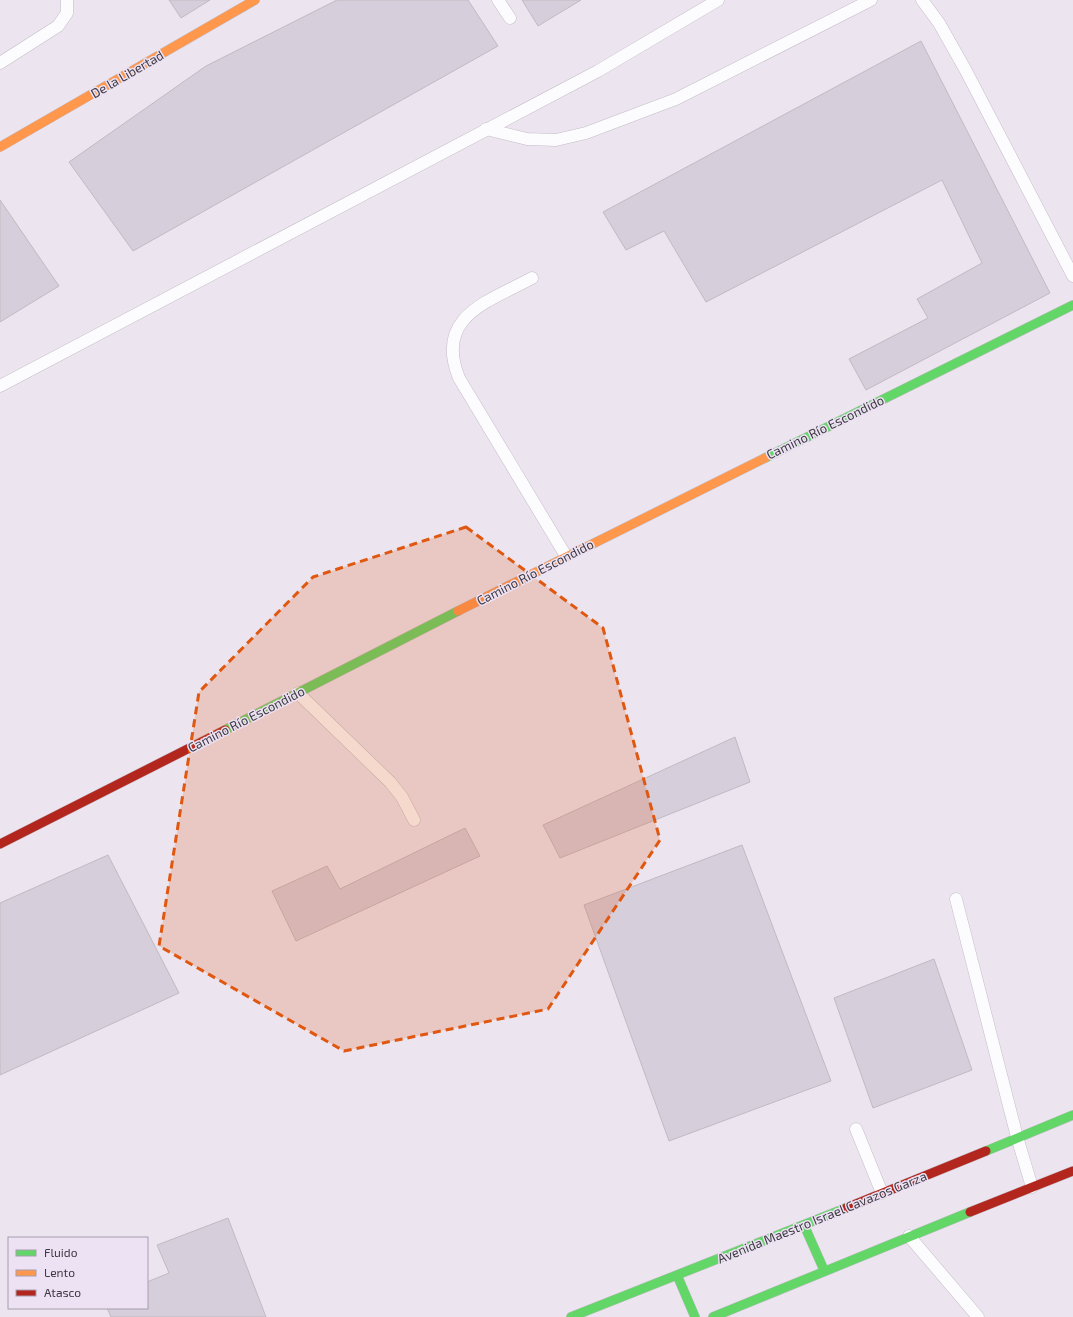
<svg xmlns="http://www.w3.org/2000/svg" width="1073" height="1317" viewBox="0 0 1073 1317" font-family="'Exo 2',sans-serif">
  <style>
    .building { fill: #d6cedb; stroke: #bfbbc2 }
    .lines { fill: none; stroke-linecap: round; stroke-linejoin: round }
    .lane-casing { stroke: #c3bdc6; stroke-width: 13 }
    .fast-casing { stroke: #c3bdc6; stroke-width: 10 }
    .slow-casing { stroke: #c3bdc6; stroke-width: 10 }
    .jam-casing { stroke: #c3bdc6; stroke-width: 10 }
    .lane { stroke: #fcfbfd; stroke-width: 12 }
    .fast { stroke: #63d668; stroke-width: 9 }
    .slow { stroke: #ff974d; stroke-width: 9 }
    .jam { stroke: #b3261e; stroke-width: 9 }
    .marked { fill: #e0570f; fill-opacity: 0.2; stroke: #e0570f; stroke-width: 3; stroke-dasharray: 8 5; stroke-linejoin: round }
    .labels { text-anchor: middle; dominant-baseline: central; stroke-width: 3; stroke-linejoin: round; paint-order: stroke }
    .street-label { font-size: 13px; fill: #3e3a41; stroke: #ede1f4 }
  </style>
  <rect width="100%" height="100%" fill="#ece5f0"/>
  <path class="building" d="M169,0H210L181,18Z
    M337,0H468L498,46L133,251L69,162L206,66Z
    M522,0H581L538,26Z
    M921,41L1050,293L866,390L849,359L928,318L917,299L982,263L942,180L706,302L664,231L626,250L603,212Z
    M0,200L59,286L0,322Z
    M735,737L750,782L560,858L543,825Z
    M465,828L480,856L296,941L272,891L327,866L340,889Z
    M742,845L831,1081L669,1141L584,905Z
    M108,855L179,993L0,1075V903Z
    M934,959L972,1070L873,1108L834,998Z
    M228,1218L266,1317H111L107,1308H147V1282L169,1273L157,1245Z"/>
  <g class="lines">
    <g class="lane-casing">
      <path id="lane" d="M498,0L510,18
        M922,0L939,23L965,69L1073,276
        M0,63L58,26L67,13V0
        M486,129L527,139L556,140L586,133L676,99L871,0
        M532,278C488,302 434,316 459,378L566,556
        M0,386L598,71L718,0
        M298,693L390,782L402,797L414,820
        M956,899L1017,1137L1032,1187
        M856,1129L882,1193
        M909,1236L978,1317"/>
    </g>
    <g class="fast-casing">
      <path id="fast" d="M765,458L1073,305
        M225,730L458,611
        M986,1151L1073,1115
        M804,1225L824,1270
        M677,1275L695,1317
        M571,1317L846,1208
        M713,1317L970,1212"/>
    </g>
    <g class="slow-casing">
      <path id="slow" d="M0,147L255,0
        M458,611L765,458"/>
    </g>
    <g class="jam-casing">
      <path id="jam" d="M0,844L225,730
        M846,1208L986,1151
        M970,1212L1073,1171"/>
    </g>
    <use href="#lane" class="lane"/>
    <use href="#fast" class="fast"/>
    <use href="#slow" class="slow"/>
    <use href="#jam" class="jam"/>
  </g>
  <path class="marked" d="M466,527L603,628L660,840L548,1009L344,1051L159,946L199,692L313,577Z"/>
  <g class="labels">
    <g class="street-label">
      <text transform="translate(127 74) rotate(-30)">De la Libertad</text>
      <text transform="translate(825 427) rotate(-26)">Camino Río Escondido</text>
      <text transform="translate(535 572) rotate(-27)">Camino Río Escondido</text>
      <text transform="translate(246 719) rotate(-27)">Camino Río Escondido</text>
      <text transform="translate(822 1217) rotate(-22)">Avenida Maestro Israel Cavazos Garza</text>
    </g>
  </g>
  <rect x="8" y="1237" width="140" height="72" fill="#ede1f4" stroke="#a79eac"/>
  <rect x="16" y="1250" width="20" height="6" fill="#63d668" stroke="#a79eac"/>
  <text x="44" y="1257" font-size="12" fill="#3e3a41">Fluido</text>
  <rect x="16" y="1270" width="20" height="6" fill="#ff974d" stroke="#a79eac"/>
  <text x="44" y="1277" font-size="12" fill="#3e3a41">Lento</text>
  <rect x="16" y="1290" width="20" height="6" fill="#b3261e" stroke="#a79eac"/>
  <text x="44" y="1297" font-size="12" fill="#3e3a41">Atasco</text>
</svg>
